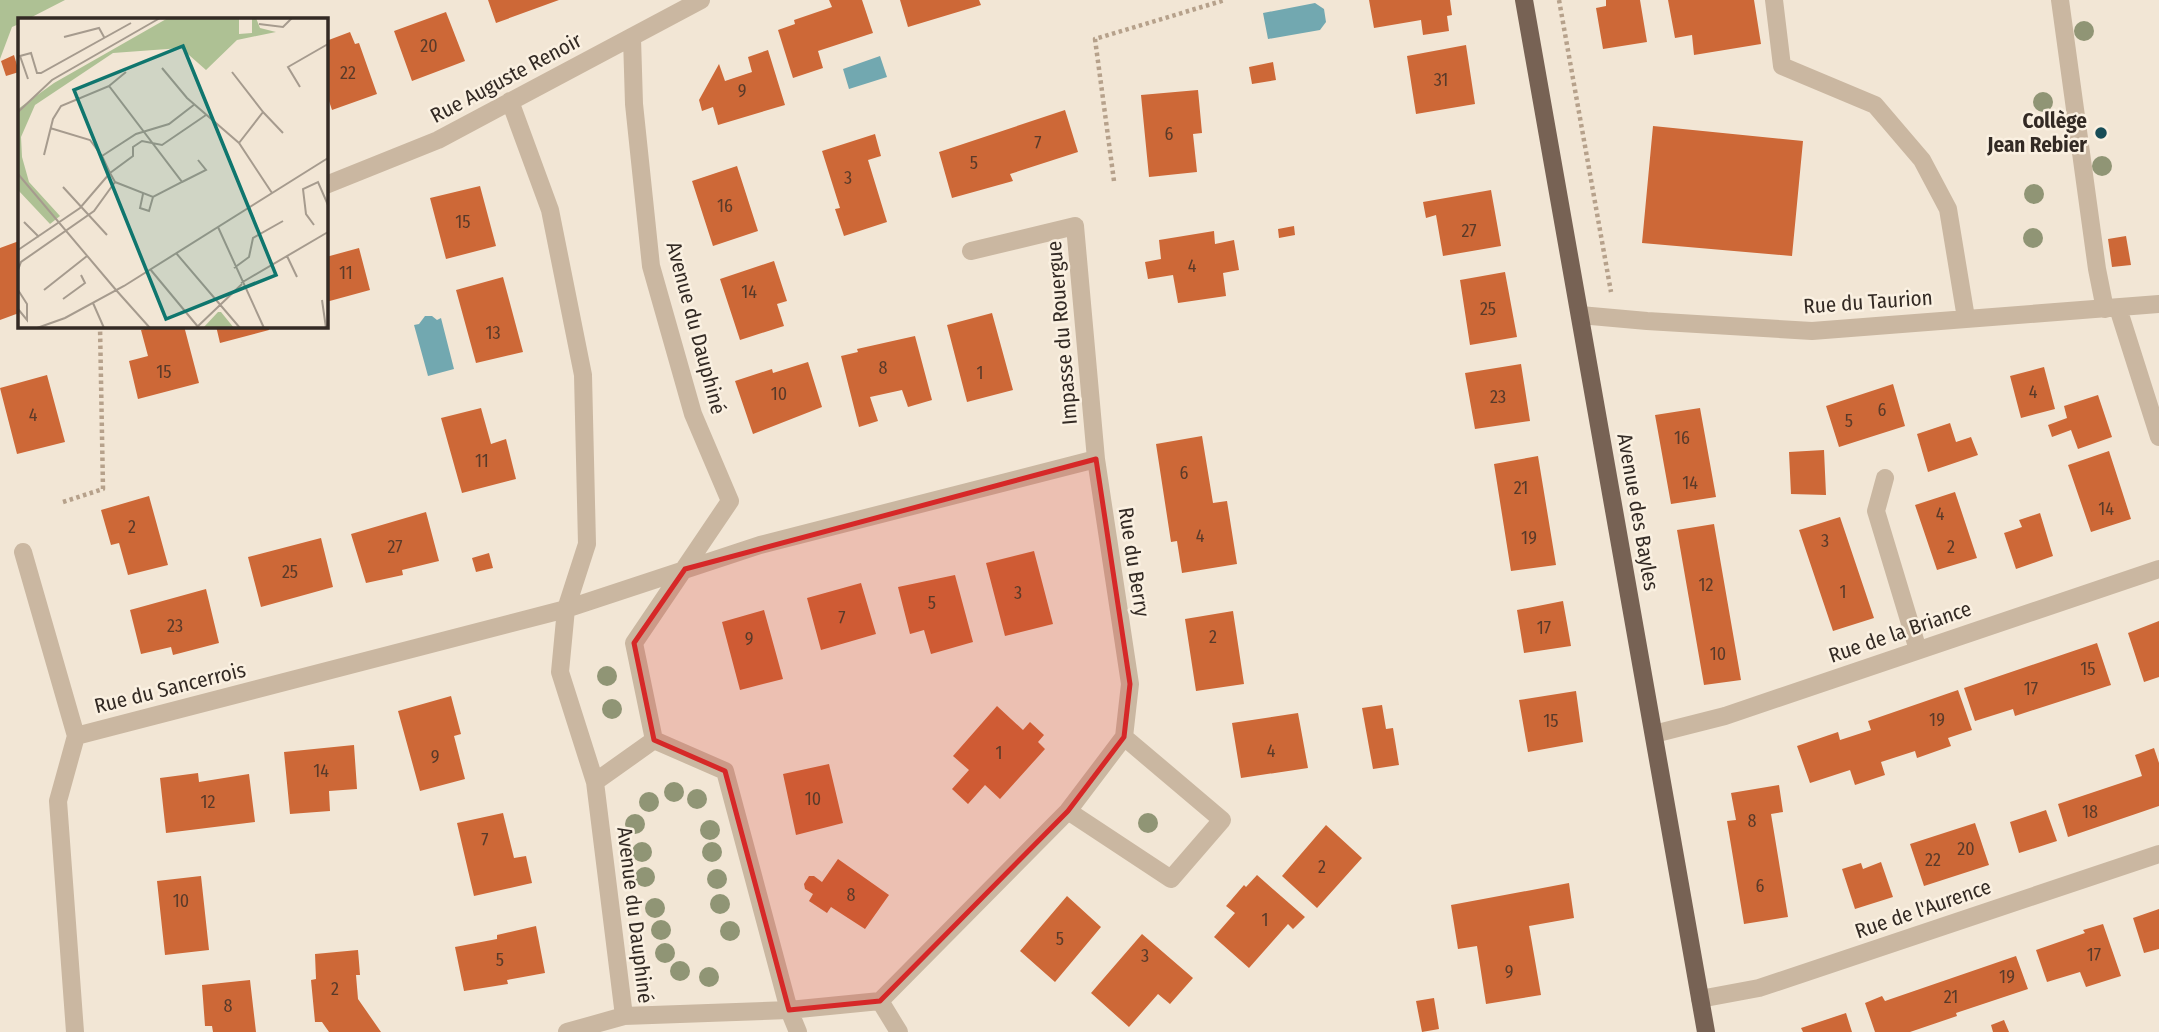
<svg xmlns="http://www.w3.org/2000/svg" width="2159" height="1032" viewBox="0 0 2159 1032" font-family="'Fira Sans Condensed',sans-serif">
  <style>
    .green { fill: #aec194 }
    .water { fill: #72a8b0 }
    .building { fill: #cd6837 }
    .lines { fill: none; stroke-linecap: round; stroke-linejoin: round }
    .path { stroke: #b6a18b; stroke-width: 4.5; stroke-dasharray: 3.5 3.5; stroke-linecap: butt }
    .minor { stroke: #cab7a1; stroke-width: 18 }
    .major { stroke: #776254; stroke-width: 18 }
    .tree { fill: #909575 }
    .marked { fill: #d62828; fill-opacity: 0.2; stroke: #d62828; stroke-width: 5; stroke-linejoin: round }
    .poi-dot { fill: #184d57; stroke: #faf0e1; stroke-width: 2.5 }
    .labels { text-anchor: middle; dominant-baseline: central; stroke-width: 5; stroke-linejoin: round; paint-order: stroke }
    .number-label { font-size: 18px; fill: #5a3a29 }
    .street-label { font-size: 21px; fill: #332a24; stroke: #faf0e1 }
    .poi-label { font-size: 21px; font-weight: bold; fill: #332a24; stroke: #faf0e1; text-anchor: end }
    .inset-road { fill: none; stroke: #a69b8e; stroke-width: 2 }
    .view { fill: #0f766e; fill-opacity: 0.15; stroke: #0f766e; stroke-width: 3.5 }
    .inset-edge { fill: none; stroke: #332a24; stroke-width: 3.5 }
  </style>
  <rect width="100%" height="100%" fill="#f2e6d5"/>
  <path class="green" d="M0,0H65L28,19H19V24L12,27L0,59Z"/>
  <path class="water" d="M1315,3L1324,9L1326,22L1320,30L1268,39L1263,13Z
    M880,56L887,77L849,89L843,69Z
    M425,316H432L437,320L441,318L454,369L428,376L414,325L419,324Z"/>
  <path class="building" d="M488,0H559L496,23Z
    M829,0H862L873,33L818,51L823,68L793,78L778,30L795,24L794,20L832,7Z
    M900,0H979L981,5L908,27Z
    M1369,0H1450L1452,15L1447,16L1449,31L1423,35L1421,20L1374,28Z
    M1606,0H1640L1647,42L1603,49L1596,8L1606,6Z
    M1668,0H1754L1761,44L1694,55L1692,35L1675,38Z
    M446,12L465,61L412,81L394,31Z
    M350,32L355,44L359,43L377,94L332,110L326,92V55L329,54L326,41Z
    M1466,45L1475,104L1416,114L1407,56Z
    M768,50L785,105L718,125L713,107L702,111L699,100L719,64L725,81L752,72L748,57Z
    M14,55L19,72L6,76L1,61Z
    M1273,62L1276,80L1252,84L1249,67Z
    M1198,90L1202,133L1193,134L1197,172L1149,177L1141,95Z
    M1065,110L1078,152L1010,174L1013,181L952,198L939,152Z
    M1653,126L1803,141L1792,256L1642,243Z
    M875,134L881,156L868,160L887,222L844,236L835,209L840,208L822,151Z
    M737,166L758,231L713,246L692,181Z
    M480,186L496,246L446,259L430,198Z
    M1491,190L1501,246L1443,256L1436,215L1426,218L1423,202Z
    M1294,226L1295,235L1279,238L1278,229Z
    M1214,231L1215,244L1234,240L1239,270L1223,273L1226,296L1178,303L1173,275L1148,279L1145,262L1161,259L1159,240Z
    M2126,236L2131,265L2112,267L2108,239Z
    M19,241V313L0,320V248Z
    M359,248L370,290L326,302V257Z
    M774,261L787,301L777,304L784,326L740,340L720,279Z
    M1505,272L1517,337L1470,345L1460,280Z
    M503,277L523,352L476,363L456,290Z
    M992,313L1013,390L967,402L947,325Z
    M157,326H184L199,383L138,399L129,361L148,356L141,330Z
    M216,326H268L269,330L220,343Z
    M915,336L932,400L908,407L902,390L870,397L878,421L859,427L841,356L858,352L857,349Z
    M808,362L822,407L753,434L735,381L772,369L773,373Z
    M1521,364L1530,421L1475,429L1465,373Z
    M2044,367L2055,409L2021,418L2010,376Z
    M47,375L65,442L17,454L0,388Z
    M1893,384L1905,426L1839,447L1826,406Z
    M2098,395L2112,437L2078,449L2071,430L2052,437L2048,425L2067,418L2064,406Z
    M481,408L491,444L506,439L516,479L462,493L441,418Z
    M1700,408L1716,497L1671,504L1655,415Z
    M1950,423L1956,442L1971,437L1978,455L1928,472L1917,434Z
    M1202,436L1213,503L1227,501L1237,564L1182,573L1177,541L1171,542L1156,444Z
    M1824,450L1826,495L1791,494L1789,452Z
    M2109,451L2131,519L2091,532L2068,465Z
    M1538,456L1556,565L1511,571L1494,464Z
    M1955,492L1977,558L1937,570L1915,505Z
    M149,496L168,565L128,575L119,543L111,545L101,510Z
    M426,512L439,561L402,570L403,575L366,583L351,534Z
    M2040,513L2053,556L2016,569L2004,533L2022,527L2019,520Z
    M1840,517L1874,618L1833,631L1799,530Z
    M1714,524L1741,680L1704,685L1677,530Z
    M321,538L333,587L261,607L248,557Z
    M1034,551L1053,624L1005,636L986,563Z
    M489,553L493,568L476,572L472,558Z
    M955,575L973,642L931,654L924,630L910,634L898,587Z
    M861,583L876,634L821,650L807,598Z
    M206,589L219,643L173,655L171,647L141,654L130,610Z
    M1563,601L1571,646L1524,653L1517,610Z
    M764,610L783,679L740,690L722,622Z
    M1233,611L1244,684L1196,691L1185,619Z
    M2159,621V677L2144,682L2128,633Z
    M2097,643L2111,685L2015,716L2013,709L1975,721L1964,688Z
    M1958,690L1972,730L1948,738L1951,746L1917,758L1915,751L1881,762L1885,775L1855,785L1850,770L1810,783L1797,746L1838,732L1840,740L1871,730L1868,721Z
    M1576,691L1583,742L1528,752L1519,700Z
    M451,696L461,734L454,736L465,779L420,791L398,711Z
    M1382,705L1386,729L1393,728L1399,765L1373,769L1362,708Z
    M997,706L1023,730L1030,722L1044,735L1038,742L1045,749L1000,799L985,785L968,804L952,789L969,770L953,756Z
    M1298,713L1308,768L1241,778L1232,723Z
    M354,745L357,789L329,791L330,811L290,814L284,752Z
    M2154,748L2159,763V806L2068,837L2058,804L2142,776L2135,755Z
    M829,764L843,823L796,835L783,774Z
    M198,773L199,782L249,774L255,822L166,833L160,778Z
    M1779,785L1783,812L1771,814L1788,917L1744,924L1727,821L1736,820L1731,793Z
    M2046,810L2057,841L2019,853L2010,822Z
    M503,813L514,858L526,856L532,883L474,896L457,823Z
    M1975,823L1989,865L1924,886L1910,844Z
    M1326,825L1362,858L1317,908L1282,876Z
    M838,859L889,895L865,929L831,907L827,913L809,901L813,894L805,889L804,884L809,876H814L822,882Z
    M1881,862L1893,897L1855,909L1842,869L1861,863L1863,869Z
    M1257,875L1305,917L1293,929L1288,924L1249,968L1214,937L1235,913L1226,906L1244,885L1246,887Z
    M201,876L209,950L165,955L157,881Z
    M1569,883L1574,918L1529,926L1541,995L1486,1004L1477,946L1458,949L1451,905Z
    M1067,896L1101,927L1055,982L1020,951Z
    M2159,909V949L2144,953L2133,918Z
    M2103,924L2121,976L2086,987L2080,972L2047,982L2036,950L2085,933L2083,930Z
    M536,926L545,973L507,980L508,984L464,991L455,947L497,939V935Z
    M1142,934L1193,978L1170,1004L1158,994L1129,1027L1091,993Z
    M358,950L360,975H356L358,999L381,1032H329L322,1022H315L311,980L316,979L315,954Z
    M2016,956L2028,989L1956,1013L1957,1016L1910,1032H1875L1865,1003L1882,996L1885,1001Z
    M250,980L256,1032H213L212,1026H205L202,985Z
    M1434,998L1439,1029L1422,1032L1416,1001Z
    M1846,1013L1852,1032H1803L1801,1028Z
    M2004,1020L2009,1032H1993L1991,1025Z"/>
  <g class="lines">
    <path class="path" d="M1559,0L1611,292
      M1114,181L1095,39L1225,0
      M63,502L103,489L100,326"/>
    <path class="minor" d="M1774,0L1782,66L1875,105L1922,160L1948,209L1966,318
      M2060,0L2097,269L2105,309
      M632,38L634,104L651,266L693,414L730,501L634,643L654,740L725,771L789,1010L880,1001L899,1032
      M510,101L550,210L583,375L587,544L566,609L560,672L595,782L624,1016L789,1010L798,1032
      M326,185L438,140L701,0
      M971,251L1075,226L1096,459
      M2118,308L2159,437
      M1580,315L1647,321L1812,331L2159,304
      M1885,478L1876,511L1918,650
      M23,552L76,736
      M1654,734L1725,716L2159,569
      M595,782L654,740
      M1068,811L1171,879L1222,820L1124,737
      M1700,999L1759,988L2159,854
      M75,1032L58,801L76,736L566,609L760,545L1096,459L1130,684L1124,737L1068,811L880,1001
      M567,1032L624,1016"/>
    <path class="major" d="M1524,0L1706,1032"/>
  </g>
  <g class="tree">
    <circle cx="2084" cy="31" r="10"/>
    <circle cx="2043" cy="102" r="10"/>
    <circle cx="2102" cy="166" r="10"/>
    <circle cx="2034" cy="194" r="10"/>
    <circle cx="2033" cy="238" r="10"/>
    <circle cx="607" cy="676" r="10"/>
    <circle cx="612" cy="709" r="10"/>
    <circle cx="674" cy="792" r="10"/>
    <circle cx="697" cy="799" r="10"/>
    <circle cx="649" cy="802" r="10"/>
    <circle cx="1148" cy="823" r="10"/>
    <circle cx="635" cy="824" r="10"/>
    <circle cx="710" cy="830" r="10"/>
    <circle cx="642" cy="852" r="10"/>
    <circle cx="712" cy="852" r="10"/>
    <circle cx="645" cy="877" r="10"/>
    <circle cx="717" cy="879" r="10"/>
    <circle cx="720" cy="904" r="10"/>
    <circle cx="655" cy="908" r="10"/>
    <circle cx="661" cy="930" r="10"/>
    <circle cx="730" cy="931" r="10"/>
    <circle cx="665" cy="953" r="10"/>
    <circle cx="680" cy="971" r="10"/>
    <circle cx="709" cy="977" r="10"/>
  </g>
  <path class="marked" d="M1096,459L1130,684L1124,737L1068,811L880,1001L789,1010L725,771L654,740L634,643L685,569Z"/>
  <circle class="poi-dot" cx="2101" cy="133" r="7"/>
  <g class="labels">
    <g class="number-label">
      <text x="429" y="46">20</text>
      <text x="348" y="73">22</text>
      <text x="1441" y="80">31</text>
      <text x="742" y="91">9</text>
      <text x="1169" y="134">6</text>
      <text x="1038" y="143">7</text>
      <text x="974" y="163">5</text>
      <text x="848" y="178">3</text>
      <text x="725" y="206">16</text>
      <text x="463" y="222">15</text>
      <text x="1469" y="231">27</text>
      <text x="1192" y="266">4</text>
      <text x="346" y="273">11</text>
      <text x="749" y="292">14</text>
      <text x="1488" y="309">25</text>
      <text x="493" y="333">13</text>
      <text x="883" y="368">8</text>
      <text x="164" y="372">15</text>
      <text x="980" y="373">1</text>
      <text x="2033" y="392">4</text>
      <text x="779" y="394">10</text>
      <text x="1498" y="397">23</text>
      <text x="1882" y="410">6</text>
      <text x="33" y="415">4</text>
      <text x="1849" y="421">5</text>
      <text x="1682" y="438">16</text>
      <text x="482" y="461">11</text>
      <text x="1184" y="473">6</text>
      <text x="1690" y="483">14</text>
      <text x="1521" y="488">21</text>
      <text x="2106" y="509">14</text>
      <text x="1940" y="514">4</text>
      <text x="132" y="527">2</text>
      <text x="1200" y="536">4</text>
      <text x="1529" y="538">19</text>
      <text x="1825" y="541">3</text>
      <text x="395" y="547">27</text>
      <text x="1951" y="547">2</text>
      <text x="290" y="572">25</text>
      <text x="1706" y="585">12</text>
      <text x="1843" y="592">1</text>
      <text x="1018" y="593">3</text>
      <text x="932" y="603">5</text>
      <text x="842" y="618">7</text>
      <text x="175" y="626">23</text>
      <text x="1544" y="628">17</text>
      <text x="1213" y="637">2</text>
      <text x="749" y="639">9</text>
      <text x="1718" y="654">10</text>
      <text x="2088" y="669">15</text>
      <text x="2031" y="689">17</text>
      <text x="1937" y="720">19</text>
      <text x="1551" y="721">15</text>
      <text x="1271" y="751">4</text>
      <text x="999" y="753">1</text>
      <text x="435" y="757">9</text>
      <text x="321" y="771">14</text>
      <text x="813" y="799">10</text>
      <text x="208" y="802">12</text>
      <text x="2090" y="812">18</text>
      <text x="1752" y="821">8</text>
      <text x="485" y="840">7</text>
      <text x="1966" y="849">20</text>
      <text x="1933" y="860">22</text>
      <text x="1322" y="867">2</text>
      <text x="1760" y="886">6</text>
      <text x="851" y="895">8</text>
      <text x="181" y="901">10</text>
      <text x="1265" y="920">1</text>
      <text x="1060" y="939">5</text>
      <text x="2094" y="955">17</text>
      <text x="1145" y="956">3</text>
      <text x="500" y="960">5</text>
      <text x="1509" y="972">9</text>
      <text x="2007" y="977">19</text>
      <text x="335" y="989">2</text>
      <text x="1951" y="997">21</text>
      <text x="228" y="1006">8</text>
    </g>
    <g class="street-label">
      <text transform="translate(506 78) rotate(-28)">Rue Auguste Renoir</text>
      <text transform="translate(1868 302) rotate(-4)">Rue du Taurion</text>
      <text transform="translate(696 328) rotate(75)">Avenue du Dauphiné</text>
      <text transform="translate(1062 333) rotate(-95)">Impasse du Rouergue</text>
      <text transform="translate(1638 512) rotate(80)">Avenue des Bayles</text>
      <text transform="translate(1134 562) rotate(81)">Rue du Berry</text>
      <text transform="translate(1900 632) rotate(-19)">Rue de la Briance</text>
      <text transform="translate(170 688) rotate(-14)">Rue du Sancerrois</text>
      <text transform="translate(1923 909) rotate(-19)">Rue de l'Aurence</text>
      <text transform="translate(635 915) rotate(83)">Avenue du Dauphiné</text>
    </g>
    <g class="poi-label">
      <text x="2087" y="121">Collège<tspan x="2087" dy="24">Jean Rebier</tspan></text>
    </g>
  </g>
  <g transform="translate(18 18)">
    <rect width="310" height="310" fill="#f2e6d5"/>
    <path d="M150,0H221V16L234,15V0H238L242,10L258,14L219,22L188,52L163,30L95,35L17,87L3,119L4,139L11,164L42,198L32,206L0,172V91L36,65ZM200,294H203L216,310H185Z" fill="#aec194"/>
    <path class="inset-road" d="M241,6L265,9L274,0M46,19L81,10L86,19M144,50L169,80L221,125L254,175M214,54L245,94L221,125M10,61L2,38L13,35L19,55H23L113,5M91,68L108,54M282,69L270,49L310,26M0,94L34,62L142,0M245,94L265,115M32,110L72,122L84,138M26,137L35,101L43,88L91,68L164,164L135,179L97,164M0,156L98,272M164,164L188,152L180,142M45,169L89,217M125,176L122,190L131,193L135,179M6,204L21,219M296,207L288,196L285,171L300,164L310,187M200,209L246,310M0,232L62,190L92,155L84,138L118,116L151,106L177,86M158,235L222,310M269,238L279,259M216,250L231,239L235,220L265,203M132,251L181,310M0,252L3,244L76,193L97,164L92,155L115,138V129L124,123L144,127L188,97M223,265L310,214M0,272L9,286V302L0,291M26,272L69,238M98,272L132,310M45,281L67,265L63,257M304,282L308,310M75,285L86,310M19,310L47,300L106,268L310,140M178,310L224,266"/>
    <path class="view" d="M165,28L258,257L148,301L56,72Z"/>
    <rect width="310" height="310" class="inset-edge"/>
  </g>
</svg>
